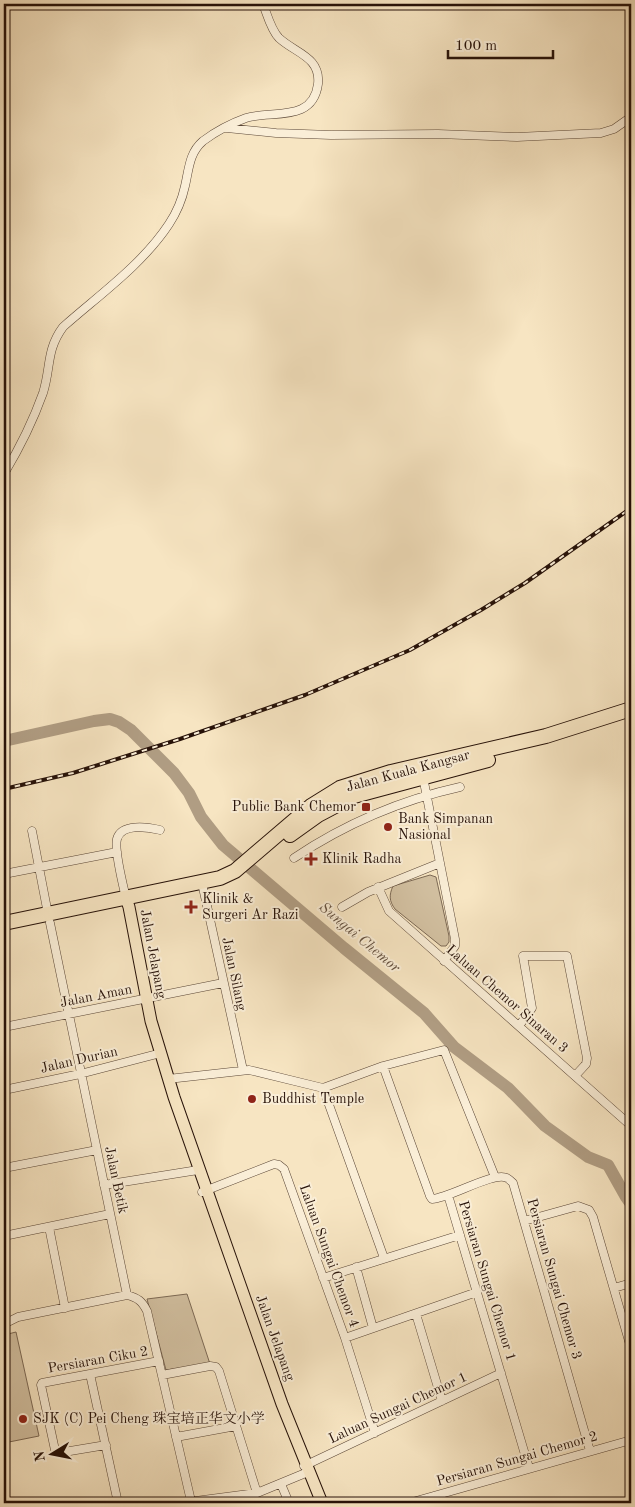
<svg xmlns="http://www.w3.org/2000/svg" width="635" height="1507" viewBox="0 0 635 1507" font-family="'Old Standard TT','Noto Serif SC',serif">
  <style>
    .green { fill: #d3c1a2; stroke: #7c6955 }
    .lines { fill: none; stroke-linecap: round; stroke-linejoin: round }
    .river { stroke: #b09d83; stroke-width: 12 }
    .street-casing { stroke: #5a4636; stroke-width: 9 }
    .primary-casing { stroke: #261108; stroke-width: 13 }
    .highway-casing { stroke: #261108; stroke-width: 16 }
    .street { stroke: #faeed7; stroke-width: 8 }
    .primary { stroke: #f7e5c2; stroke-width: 11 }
    .highway { stroke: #f7e5c2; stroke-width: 14 }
    .rail-casing { stroke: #261108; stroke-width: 4 }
    .rail { stroke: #faeed7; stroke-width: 2; stroke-dasharray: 5.5; stroke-linecap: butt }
    .poi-dot { fill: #8f2418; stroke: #faeed7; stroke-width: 2 }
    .labels { text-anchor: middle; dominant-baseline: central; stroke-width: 4; stroke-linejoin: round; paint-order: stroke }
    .street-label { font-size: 14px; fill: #261108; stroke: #faeed7 }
    .poi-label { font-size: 14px; fill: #261108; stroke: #faeed7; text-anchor: start }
    .water-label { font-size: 15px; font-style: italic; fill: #64503f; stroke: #faeed7 }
  </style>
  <rect width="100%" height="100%" fill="#f7e5c2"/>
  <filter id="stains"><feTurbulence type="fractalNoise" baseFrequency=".004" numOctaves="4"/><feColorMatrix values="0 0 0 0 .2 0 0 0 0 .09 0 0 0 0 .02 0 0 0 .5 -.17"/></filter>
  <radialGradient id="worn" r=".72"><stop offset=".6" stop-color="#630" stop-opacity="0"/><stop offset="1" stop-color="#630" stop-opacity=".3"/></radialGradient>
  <path class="green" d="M430,875L436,877L449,936V942L446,946H441L395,909C389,901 389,895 393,886Z
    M187,1294L210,1364L166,1370L147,1299Z
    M16,1332L39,1436L4,1443V1335Z"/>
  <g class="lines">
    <path class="river" d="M4,741L94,721L110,719L119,722L131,730L174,773L189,793L201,817L223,845L344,948L424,1013L454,1047L508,1088L545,1126L588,1157L608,1165L626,1197L631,1204"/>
    <g class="street-casing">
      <path id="street" d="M227,128L276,133L331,135L438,134L517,137L601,133L614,129L631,117
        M4,474C19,449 33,421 43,393C51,368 46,350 63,327C99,295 142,265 169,224C177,212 182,200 185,186C189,169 189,153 203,141C215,132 232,123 246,118C272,110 313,123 318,84C321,57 295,53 279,38C271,30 267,14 263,4
        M423,777L455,939V946L444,961
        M32,831L48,914
        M294,858C345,824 401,800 460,787
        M4,874L117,852
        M202,883L243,1070
        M378,887L389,911L629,1124
        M126,898C123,885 114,850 117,839C121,823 148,827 160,830
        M342,907L368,892L440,863
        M50,923L127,1295
        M519,1026L532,1008L523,956H567L587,1058L586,1064L575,1076
        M4,1027L223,983
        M383,1066L430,1196L432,1199C450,1198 494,1171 507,1178C508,1178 513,1183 513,1183L590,1451
        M168,1079L249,1070L323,1088L383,1066L444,1050L495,1177
        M323,1088L384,1258
        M4,1090L80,1074L161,1053
        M4,1168L97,1150
        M104,1185L198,1170
        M202,1192L274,1164L279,1165L284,1169L345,1338L375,1433
        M448,1195L529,1468
        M524,1221L578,1206L589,1210L593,1217L631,1348
        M49,1227L65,1308
        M4,1236L110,1214
        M356,1267L373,1328
        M323,1278L460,1235
        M614,1288L631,1283
        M416,1314L442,1401
        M4,1324L18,1317L127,1295C138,1298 142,1301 147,1311L191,1501
        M345,1338L477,1292
        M90,1374L118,1503
        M162,1375L210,1366L216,1367L219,1371L257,1493
        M176,1437L236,1426
        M106,1445L58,1453L55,1450L41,1385L42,1383L159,1361
        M304,1466L501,1373
        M281,1484L289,1503
        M180,1503L257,1493L308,1472
        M409,1503L631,1440"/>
    </g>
    <g class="primary-casing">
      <path id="primary" d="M126,898L129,907L151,1021L174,1097L282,1404L322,1503"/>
    </g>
    <g class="highway-casing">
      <path id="highway" d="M290,835L318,815L354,796L488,760
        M4,923L220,878L235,871L311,806L340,788L391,772L546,736L631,709"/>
    </g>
    <use href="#street" class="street"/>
    <use href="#primary" class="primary"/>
    <use href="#highway" class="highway"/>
    <g class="rail-casing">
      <path id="rail" d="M4,789L73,773L180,739L305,695L410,650L481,610L525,583L631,508"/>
    </g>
    <use href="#rail" class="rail"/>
  </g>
  <g class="poi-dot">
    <rect x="361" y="802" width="10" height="10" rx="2.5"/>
    <circle cx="388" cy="827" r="5"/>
    <path d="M308.5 851.5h5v5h5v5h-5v5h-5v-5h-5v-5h5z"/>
    <path d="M188.5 899.5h5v5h5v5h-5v5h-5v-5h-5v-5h5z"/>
    <circle cx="252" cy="1099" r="5"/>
    <circle cx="23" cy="1419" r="5"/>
  </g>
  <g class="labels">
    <g class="street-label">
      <text transform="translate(408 771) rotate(-15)">Jalan Kuala Kangsar</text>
      <text transform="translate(153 954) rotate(79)">Jalan Jelapang</text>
      <text transform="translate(234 974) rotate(78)">Jalan Silang</text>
      <text transform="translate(96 996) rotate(-11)">Jalan Aman</text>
      <text transform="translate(507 999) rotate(41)">Laluan Chemor Sinaran 3</text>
      <text transform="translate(79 1060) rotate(-13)">Jalan Durian</text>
      <text transform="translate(116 1180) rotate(78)">Jalan Betik</text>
      <text transform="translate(329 1256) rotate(70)">Laluan Sungai Chemor 4</text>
      <text transform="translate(554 1279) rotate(74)">Persiaran Sungai Chemor 3</text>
      <text transform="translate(487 1281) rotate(73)">Persiaran Sungai Chemor 1</text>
      <text transform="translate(275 1338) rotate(70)">Jalan Jelapang</text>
      <text transform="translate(98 1360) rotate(-10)">Persiaran Ciku 2</text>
      <text transform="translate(398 1408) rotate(-25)">Laluan Sungai Chemor 1</text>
      <text transform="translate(517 1459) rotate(-16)">Persiaran Sungai Chemor 2</text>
    </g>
    <g class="poi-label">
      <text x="356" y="807" text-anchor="end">Public Bank Chemor</text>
      <text x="398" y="819">Bank Simpanan<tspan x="398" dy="16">Nasional</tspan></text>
      <text x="322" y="859">Klinik Radha</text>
      <text x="202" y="899">Klinik &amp;<tspan x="202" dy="16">Surgeri Ar Razi</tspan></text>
      <text x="262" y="1099">Buddhist Temple</text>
      <text x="33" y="1419">SJK (C) Pei Cheng 珠宝培正华文小学</text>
    </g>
    <g class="water-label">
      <text transform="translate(359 938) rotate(40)">Sungai Chemor</text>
    </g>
  </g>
  <rect width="635" height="1507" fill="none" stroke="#f7e5c2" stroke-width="20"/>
  <rect x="5" y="5" width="625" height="1497" fill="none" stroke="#261108" stroke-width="2.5"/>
  <rect x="10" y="10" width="615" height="1487" fill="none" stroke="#261108"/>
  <g transform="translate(52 1454) rotate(260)" stroke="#faeed7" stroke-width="4" paint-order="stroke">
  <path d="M0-4L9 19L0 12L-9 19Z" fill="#261108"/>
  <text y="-8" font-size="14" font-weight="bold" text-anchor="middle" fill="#261108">N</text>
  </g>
  <path d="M448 50v8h105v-8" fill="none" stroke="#261108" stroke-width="2.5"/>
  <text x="455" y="50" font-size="15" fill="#261108" stroke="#faeed7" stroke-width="4" paint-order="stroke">100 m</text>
  <rect width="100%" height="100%" filter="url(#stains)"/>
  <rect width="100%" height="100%" fill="url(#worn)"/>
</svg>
